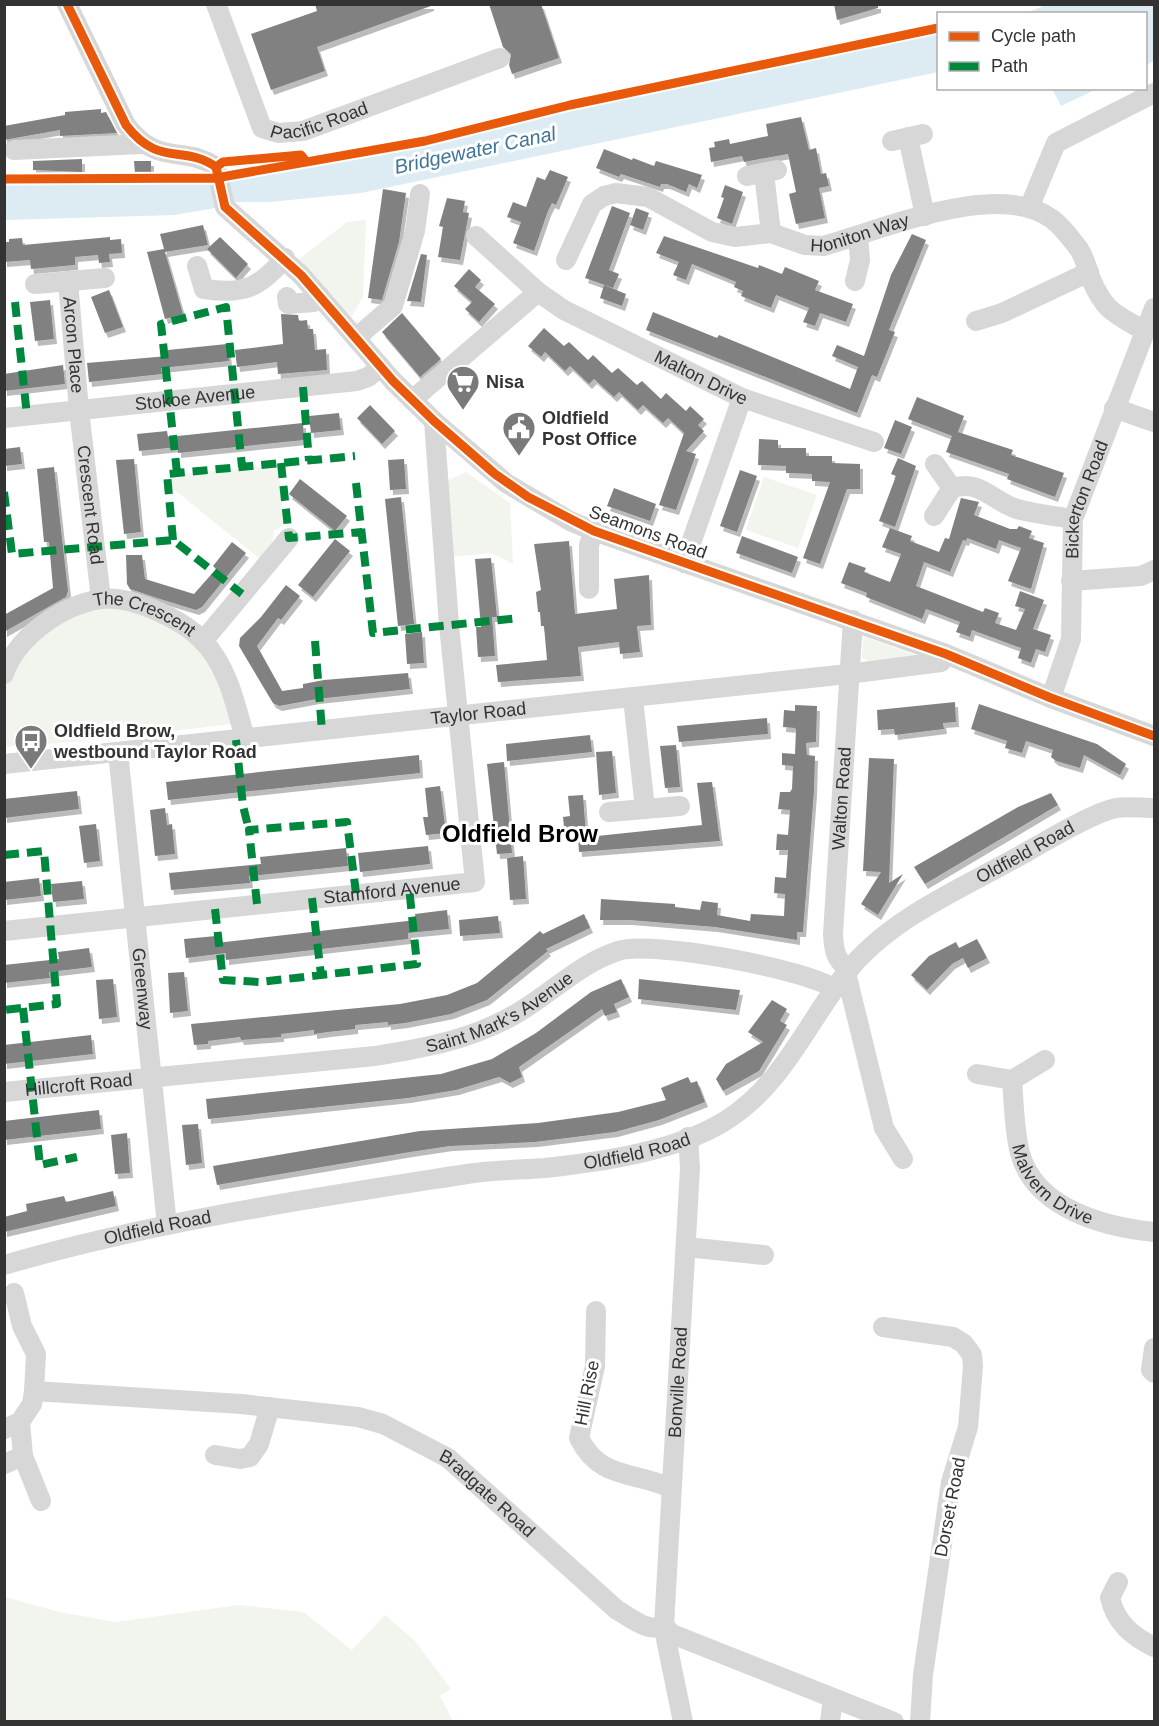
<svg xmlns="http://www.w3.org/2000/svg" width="1159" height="1726" viewBox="0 0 1159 1726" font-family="Helvetica,sans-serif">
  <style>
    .green { fill: #f1f5ed }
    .water { fill: #ddebf3 }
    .building { fill: #818181; filter: url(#shadow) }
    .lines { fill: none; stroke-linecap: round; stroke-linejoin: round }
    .minor { stroke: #d7d7d7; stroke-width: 20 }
    .quiet { stroke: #00873e; stroke-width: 8; stroke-dasharray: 15 8; stroke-linecap: butt }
    .cycleway-casing { stroke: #fff; stroke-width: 13 }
    .cycleway { stroke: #e8590c; stroke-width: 9 }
    .labels { text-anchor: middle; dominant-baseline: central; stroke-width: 6; stroke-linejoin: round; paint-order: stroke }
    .street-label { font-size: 18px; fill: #333; stroke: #fff }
    .poi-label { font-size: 18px; font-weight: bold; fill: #333; stroke: #fff; text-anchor: start }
    .water-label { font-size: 20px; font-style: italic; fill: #3f7597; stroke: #fff }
    .district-label { font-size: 24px; font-weight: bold; fill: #000; stroke: #fff }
  </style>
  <defs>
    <filter id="shadow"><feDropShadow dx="3" dy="5" stdDeviation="0" flood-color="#0004"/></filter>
  </defs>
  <rect width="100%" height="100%" fill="#fff"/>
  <path class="green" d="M366,220L363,296L351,318L297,261L347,222Z
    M278,465L284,525L274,531L272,544L260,559L171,487V475Z
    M466,472L510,503L513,564L491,553L451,557L447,481Z
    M764,477L817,495L798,548L746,530Z
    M99,600L157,614L216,661L232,724L141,735C123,716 102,725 86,741L5,747V682L23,644Z
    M868,638L915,655V657L872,663L862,658L863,640Z
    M5,1597L59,1612L116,1622L239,1605L303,1612L352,1650L385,1615L415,1641L451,1689L440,1696L453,1721H5Z"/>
  <path class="water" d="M1046,5H1154V61L1146,65V14L1026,13Z
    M938,33V72L361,193L269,202H232L215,208L175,215L5,220L4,182L222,180L411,148L671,86Z
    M1052,89H1097L1061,106Z"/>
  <path class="building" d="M315,4H431V6L317,47L325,71L271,90L251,34L317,11Z
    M489,4H541L559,58L512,74L509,65L511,54L503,47Z
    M834,4H878V8L837,20Z
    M101,109V113L106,112L117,133L60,136V130L4,140V126L65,115V112Z
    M801,117L809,150L816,148L821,174L826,173L829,186L819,188L825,218L796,224L789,194L796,192L788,154L744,162L742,156L711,162L709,148L715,147L714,142L729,139L730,144L768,136L766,124Z
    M604,149L632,160L633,158L654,166L656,161L702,175L697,188L689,184L686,192L667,184H661L660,187L621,174L619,177L596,168Z
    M82,159V172L33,170V161Z
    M134,161H151V173H135Z
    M550,170L568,177L556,205L552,203L548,211L534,251L513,243L521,222L507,217L513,202L526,207L537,177L545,180Z
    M725,185L743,192L732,224L717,218L724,198L721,197Z
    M383,189L406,193L399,242L382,300L368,298Z
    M447,198L465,201L463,212L469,213L460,260L438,257L443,227L439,226Z
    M612,206L630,213L609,270L619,274L613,288L585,278Z
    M636,208L649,213L643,230L630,225Z
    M203,225L208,245L165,252L183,314L165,319L147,252L164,249L160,234Z
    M912,234L926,240L889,330L895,332L877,377L872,375L857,413L646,330L653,312L717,338L719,335L850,389L858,367L832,356L837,345L864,356L891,275Z
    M664,236L758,268L759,265L782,274L785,267L819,281L815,290L853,304L846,322L820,313L815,326L803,322L809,308L776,295L771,308L741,296L743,291L734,287L736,282L692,264L686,280L673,275L679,262L656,253Z
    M110,237V240L121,239L122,253L109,254L110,262L99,263L98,255L75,257V265L31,269L30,260L4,262V242H9V239L22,238L23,245Z
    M220,237L248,264L236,278L207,249Z
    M421,254L427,255L421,302L407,301Z
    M469,269L481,280L475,287L495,304L479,322L465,309L472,302L454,286Z
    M604,285L626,294L622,306L600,298Z
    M109,290L123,327L105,333L91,297Z
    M50,300L54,339L35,341L30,302Z
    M402,313L441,359L420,377L382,332Z
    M281,314L298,315L299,321L307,320L308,329H313L315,350L326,349L327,370L278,374L277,362L237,367L235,350L283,344Z
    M544,328L564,346L569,342L588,360L593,355L612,373L618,368L637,385L642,381L661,399L666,393L686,411L690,406L704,419L698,425L704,431L686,451L696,454L676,510L659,505L684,433L668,418L663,423L643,405L638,410L619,392L614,397L594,379L589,384L570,366L565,371L545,352L541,357L528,346Z
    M227,344L229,361L161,368L162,374L89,382L87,363L168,356V350Z
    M63,365L65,384L4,391V374Z
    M917,397L964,416L958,432L1013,450L1011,455L1064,473L1055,497L1007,479L1009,474L946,452L952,436L908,419Z
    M370,405L395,431L382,444L357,418Z
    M339,413L341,430L311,433L309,416Z
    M895,420L912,427L901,454L884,448Z
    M303,423L304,440L178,453V447L139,451L137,434L167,431L168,437Z
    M759,439L778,440V448H806V456H832V463L860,464V489H847L820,564L803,558L830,482L812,481V474L786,473V466L758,465Z
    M20,447L22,464L4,466V449Z
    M898,458L916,466L895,527L879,521L896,476L891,474Z
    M134,459L141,532L124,534L116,460Z
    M404,459L406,489L390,490L388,460Z
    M54,467L68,591L66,597L4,632V615L53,588L49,542H44L37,469Z
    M740,470L757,476L737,532L720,526Z
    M300,479L347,516L335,531L289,494Z
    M614,488L656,504L650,521L607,506Z
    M401,497L414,624L398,626L385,499Z
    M961,498L979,502L974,515L1010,529H1017L1019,526L1032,531L1029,538L1044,543L1031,589L1008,581L1021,548L999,540L996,549L967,538L966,541L963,540L950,572L924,562L916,586L983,612L985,608L999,613L995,623L1016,630L1025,609L1015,606L1020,591L1044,600L1033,629L1051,635L1045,652L1036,649L1031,663L1018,658L1021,648L972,630L970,637L956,632L960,622L926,609L922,619L866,597L867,593L841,583L849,562L866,568L864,572L890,582L901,554L882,547L890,528L912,536L910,541L939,552L945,538L949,539Z
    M742,536L798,557L792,573L736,553Z
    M335,539L350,551L313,597L298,585Z
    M569,541L575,614L617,609L614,579L649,575L651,625L637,626L640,652L620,654L619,642L578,647L581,676L498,682L496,665L547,660L544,626H541L540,612H538L536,592L541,590L534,544Z
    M232,542L246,553L202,607L196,610L160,599L130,589L127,584L126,555H142L145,579L194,594L216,569L213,566Z
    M491,558L497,617H492L495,656L478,657L476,627H481L475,559Z
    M286,585L300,596L281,620L278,618L257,646L282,691L303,688V684L324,680L408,673L410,689L317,699L279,706L273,703L239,646L240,638L261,617Z
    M422,632L424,663L407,664L405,634Z
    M955,702L956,722L943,723L944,729L895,735L894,729L878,730L877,710Z
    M979,704L1097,744L1126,764L1120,775L1084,755L1080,768L1056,761L1051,757L1053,750L1026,741L1022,753L1005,748L1007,741L971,729Z
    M795,705L817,706L816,742L806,743L807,755L815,756L814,791L803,932H797V940L715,927L629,920H600L601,899L675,904V907L700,910L702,901L718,903L717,915L750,921L751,914L784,916L785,894L774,893L775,877L786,878L788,850H776L777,834L788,835L790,810L778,809L780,792H790L792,789L793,766L782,765V753L795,754L796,730L795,728L783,727L784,710L795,711Z
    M767,718L768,734L679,742L677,726Z
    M590,735L592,752L507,761L506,744Z
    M676,745L680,787L665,788L660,746Z
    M612,751L616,793L599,795L596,752Z
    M419,755L420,773L168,800L166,782Z
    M869,758L894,759L889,883L903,874L878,915L861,904L881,872L863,871Z
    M504,762L512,853L497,854L487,764Z
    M712,782L720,841L579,852L578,838L702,825L697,783Z
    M440,786L446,833L426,835L423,817H428L425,788Z
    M77,791L79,809L4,818V799Z
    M1051,793L1058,805L925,884L914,867L1018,807Z
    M583,795L586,835L565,837L563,817L570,816L568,796Z
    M165,808L167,825L172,824L175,854L155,856L150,810Z
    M96,824L100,861L84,863L79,826Z
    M428,846L430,864L360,872L358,853Z
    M346,848L348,866L249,876L250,883L171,890L169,873L261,864L260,857Z
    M523,856L526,899L510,900L507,858Z
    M39,878L41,896L4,900V882Z
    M82,881L84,899L53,902L51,884Z
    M447,910L449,929L408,933V939L226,960V953L186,958L184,939L216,936V943L416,920L415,914Z
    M584,914L590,928L546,949L548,951L487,1000L451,1014L405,1023L388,1025V1022L355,1025V1029L328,1032L314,1034V1030L281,1034V1037L241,1040L240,1037L208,1041V1044L194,1045L191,1024L400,1004L447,995L477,983L540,931L543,934Z
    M498,916L500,933L460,936L459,920Z
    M977,939L987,958L968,968L963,958L952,964L927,990L911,975L929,956L956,942L959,948Z
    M89,948L92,967L49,972L50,978L4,983V965L59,959L58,952Z
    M184,972L188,1011L170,1013L168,973Z
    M113,979L117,1017L99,1019L96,980Z
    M621,979L629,997L614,1004L617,1012L605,1016L602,1009L519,1067L522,1077L510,1083L499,1077L456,1090L408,1098L208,1119L206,1099L441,1074L492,1059L536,1033L591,992Z
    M639,979L740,990L736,1010L638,999Z
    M772,1000L787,1009L780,1021L787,1025L759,1071L723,1091L716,1079L726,1064L763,1042L748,1032Z
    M91,1035L93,1054L4,1064V1045Z
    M688,1077L691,1083L697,1081L705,1102L659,1120L615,1132L535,1142L450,1146L410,1152L217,1185L213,1166L420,1131L538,1123L618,1112L666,1100L661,1088Z
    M99,1110L101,1129L4,1140V1121Z
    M198,1124L202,1163L186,1165L182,1125Z
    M127,1133L130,1173L115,1174L111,1135Z
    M113,1191L116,1206L4,1232V1217L27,1211L26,1204L64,1196L66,1202Z"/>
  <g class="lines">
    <g class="minor">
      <path d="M67,4L126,125C159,168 183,144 216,167L225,207L301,275L393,381L434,421L506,483L570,521L594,531L946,654L1051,698L1154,736"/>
      <path id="s1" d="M216,4L262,128L278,133L303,131L500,58"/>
      <path d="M908,137L925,216"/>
      <path d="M892,141L923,134"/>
      <path d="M14,150L142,144"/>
      <path d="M764,173L771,233"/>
      <path d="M747,176L777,170"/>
      <path d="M1029,208L1056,143L1154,93"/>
      <path id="s2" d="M476,236L538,292L564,310L742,398L874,442"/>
      <path id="s3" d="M566,260L592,204L604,196L616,193L648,197L712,232L735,237L771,233L805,245L823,246C882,230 998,179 1052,219C1063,227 1071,239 1079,249C1085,258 1087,269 1091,279C1105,312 1115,314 1145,331"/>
      <path d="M197,266L204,289C244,295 259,288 285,258"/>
      <path id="s4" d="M68,281L79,410L101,599"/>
      <path d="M855,281L860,260L858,237"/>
      <path d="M35,284L105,278"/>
      <path d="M287,297L288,304L314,302L320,296"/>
      <path d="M976,321L1002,313L1089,272"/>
      <path d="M356,338L393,306L415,231L420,194"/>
      <path d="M412,400L538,292"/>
      <path d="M1114,408L1154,422"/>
      <path id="s5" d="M4,418L357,381L368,377L381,367"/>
      <path d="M935,464L952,488C980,479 992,501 1017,509C1035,514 1054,516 1073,519"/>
      <path d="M934,516L952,488"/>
      <path d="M684,563L742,398"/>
      <path d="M1071,581L1141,576L1154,570"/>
      <path d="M589,589V545L594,531"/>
      <path d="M203,641L289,538"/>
      <path id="s6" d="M4,674C10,656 22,642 36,630C55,614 76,603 101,599C131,595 181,619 201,639C227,664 236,705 245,739"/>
      <path d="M633,698L645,809"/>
      <path id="s7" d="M1051,698L1071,639L1073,519L1154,308"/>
      <path id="s8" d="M118,752L167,1225"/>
      <path id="s9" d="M4,764L848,674L941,662L946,654"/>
      <path d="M609,812L680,806"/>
      <path id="s10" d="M4,931L475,882L449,625L434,421"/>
      <path id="s11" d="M849,970C835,959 834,951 833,934L853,620"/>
      <path d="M846,973L884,1128L903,1159"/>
      <path d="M977,1074L1012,1080L1045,1060"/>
      <path id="s12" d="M1012,1080C1014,1104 1014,1130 1020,1153C1035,1209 1105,1227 1154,1232"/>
      <path id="s13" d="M4,1092L375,1056C424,1048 470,1040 514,1015C550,995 578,964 618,951C651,940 806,969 835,989"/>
      <path d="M686,1247L764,1255"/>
      <path id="s14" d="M4,1265C155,1221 313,1198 467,1174C493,1170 519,1170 545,1168C601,1162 677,1151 725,1121C783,1085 806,1024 847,972C891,917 963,888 1023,854C1046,841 1092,813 1116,808C1128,806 1142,808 1154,808"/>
      <path d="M596,1311L595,1366L579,1438C600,1480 633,1471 671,1488"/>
      <path d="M883,1327L953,1337L964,1344L972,1355L973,1366L968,1427L951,1482L923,1675L920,1722"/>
      <path d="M1154,1348L1151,1370L1154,1373"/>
      <path id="s15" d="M34,1391L241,1404L358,1417L383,1424L448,1458L617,1610C630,1617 648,1633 664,1626"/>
      <path d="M20,1422L23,1456L41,1501"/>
      <path d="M4,1429L20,1422L32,1404L34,1391L36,1354L22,1326L14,1293"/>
      <path d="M215,1455L240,1459L250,1457L259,1444L270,1407"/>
      <path d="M4,1464L23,1456"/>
      <path d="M1118,1582L1110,1598C1116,1623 1132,1636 1154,1647"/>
      <path id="s16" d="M664,1626L690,1168L688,1137"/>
      <path d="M664,1626L672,1634L894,1722"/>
      <path d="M667,1630L666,1639L683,1722"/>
      <path d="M830,1722L833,1698"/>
    </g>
    <path class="quiet" d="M15,302L27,416
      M303,387L309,461
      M281,463L289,538L362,532
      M177,473L161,324L226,307L242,467
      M356,483L373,633L519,618
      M4,492L12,554L173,540L242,594
      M173,540L167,474L355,456
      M315,641L322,731
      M236,740L243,806L249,830
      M4,855L44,851L57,1004L4,1010
      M312,898L321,975
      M257,904L249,830L347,822L356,893
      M215,909L223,980L260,982L417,964L409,887
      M23,1008L40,1165L77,1157"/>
    <g class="cycleway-casing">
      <path id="cycleway" d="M67,4L126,125C159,168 183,144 216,167
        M216,167L225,207L301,275L393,381L434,421L495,474L528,497L594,531L946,654L1051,698L1154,736
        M216,167L223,162L301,155L305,160
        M4,179L216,178L425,141L570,105L938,28"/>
    </g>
    <use href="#cycleway" class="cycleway"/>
  </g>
  <defs>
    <g id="supermarket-pin" transform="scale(1.725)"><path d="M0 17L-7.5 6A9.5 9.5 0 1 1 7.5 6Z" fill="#7a7a7a" stroke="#fff"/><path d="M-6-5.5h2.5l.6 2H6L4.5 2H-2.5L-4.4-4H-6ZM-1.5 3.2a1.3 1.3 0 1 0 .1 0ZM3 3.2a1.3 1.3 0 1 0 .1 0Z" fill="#fff"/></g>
    <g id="civic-pin" transform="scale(1.725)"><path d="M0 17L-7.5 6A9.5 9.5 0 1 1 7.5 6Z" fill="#7a7a7a" stroke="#fff"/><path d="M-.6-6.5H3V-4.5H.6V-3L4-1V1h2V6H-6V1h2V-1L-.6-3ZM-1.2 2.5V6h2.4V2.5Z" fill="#fff"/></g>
    <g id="bus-pin" transform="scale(1.725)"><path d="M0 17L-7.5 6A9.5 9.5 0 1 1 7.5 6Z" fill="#7a7a7a" stroke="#fff"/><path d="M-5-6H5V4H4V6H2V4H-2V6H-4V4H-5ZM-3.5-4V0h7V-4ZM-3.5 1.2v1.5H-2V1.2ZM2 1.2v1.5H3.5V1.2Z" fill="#fff"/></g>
  </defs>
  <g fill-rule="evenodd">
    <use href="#supermarket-pin" x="463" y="382"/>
    <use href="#civic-pin" x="519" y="428"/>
    <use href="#bus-pin" x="31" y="741"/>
  </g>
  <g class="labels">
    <g class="street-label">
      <text stroke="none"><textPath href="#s1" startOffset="192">Pacific Road</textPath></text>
      <text stroke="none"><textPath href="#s3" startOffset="346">Honiton Way</textPath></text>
      <text stroke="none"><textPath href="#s4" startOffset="64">Arcon Place</textPath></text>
      <text stroke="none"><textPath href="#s2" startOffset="268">Malton Drive</textPath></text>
      <text stroke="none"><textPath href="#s5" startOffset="192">Stokoe Avenue</textPath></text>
      <text stroke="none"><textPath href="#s7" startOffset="204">Bickerton Road</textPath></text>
      <text stroke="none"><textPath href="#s4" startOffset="225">Crescent Road</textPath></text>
      <text transform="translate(648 532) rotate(20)">Seamons Road</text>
      <text stroke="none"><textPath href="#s6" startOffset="174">The Crescent</textPath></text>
      <text stroke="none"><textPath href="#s9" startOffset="477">Taylor Road</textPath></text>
      <text stroke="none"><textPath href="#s11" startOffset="177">Walton Road</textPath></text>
      <text stroke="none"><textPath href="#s14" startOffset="1148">Oldfield Road</textPath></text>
      <text stroke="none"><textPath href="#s10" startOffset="390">Stamford Avenue</textPath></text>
      <text stroke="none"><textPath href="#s8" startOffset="238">Greenway</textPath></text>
      <text stroke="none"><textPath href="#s13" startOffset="506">Saint Mark's Avenue</textPath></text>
      <text stroke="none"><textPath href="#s13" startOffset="75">Hillcroft Road</textPath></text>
      <text stroke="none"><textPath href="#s14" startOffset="644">Oldfield Road</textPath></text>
      <text stroke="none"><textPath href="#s12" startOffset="120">Malvern Drive</textPath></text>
      <text stroke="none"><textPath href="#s14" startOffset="158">Oldfield Road</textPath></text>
      <text stroke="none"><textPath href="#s16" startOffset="244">Bonville Road</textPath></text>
      <text transform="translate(587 1393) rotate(-79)">Hill Rise</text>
      <text stroke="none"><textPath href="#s15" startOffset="477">Bradgate Road</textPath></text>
      <text transform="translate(950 1507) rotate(-79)">Dorset Road</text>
    </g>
    <g class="poi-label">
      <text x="486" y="382">Nisa</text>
      <text x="542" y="418">Oldfield<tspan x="542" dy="21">Post Office</tspan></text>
      <text x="54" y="731">Oldfield Brow,<tspan x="54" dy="21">westbound Taylor Road</tspan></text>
    </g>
    <g class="water-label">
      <text transform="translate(475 150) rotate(-12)">Bridgewater Canal</text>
    </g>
    <g class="district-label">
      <text x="520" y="833">Oldfield Brow</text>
    </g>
  </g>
  <rect width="1159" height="1726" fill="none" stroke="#333333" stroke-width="12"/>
  <rect x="937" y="12" width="210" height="78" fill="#ffffff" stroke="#adadad" stroke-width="1.5"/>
  <rect x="949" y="32" width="30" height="9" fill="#e8590c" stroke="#adadad" stroke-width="1.5"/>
  <text x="991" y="42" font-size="18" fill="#333333">Cycle path</text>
  <rect x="949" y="62" width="30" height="9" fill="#00873e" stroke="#adadad" stroke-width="1.5"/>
  <text x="991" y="72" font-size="18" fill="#333333">Path</text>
</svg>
